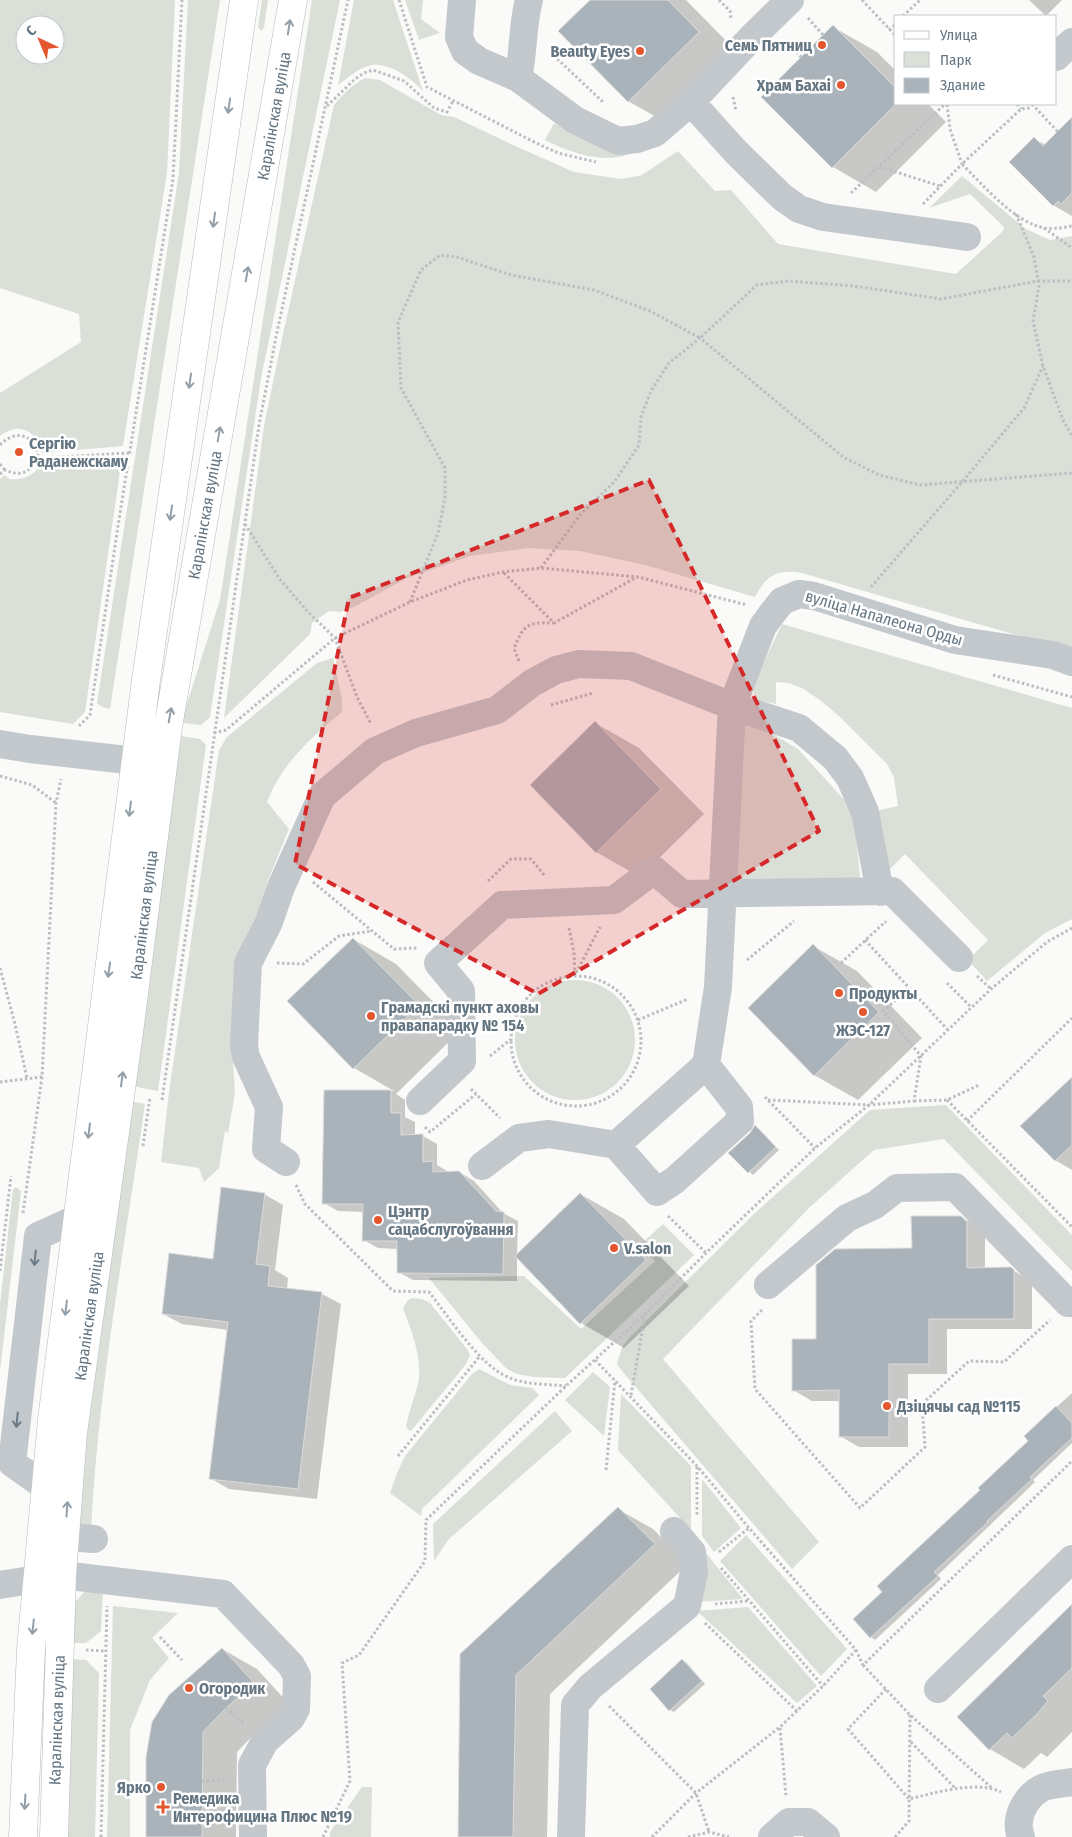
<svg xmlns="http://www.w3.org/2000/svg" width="1072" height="1837" viewBox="0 0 1072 1837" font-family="'Fira Sans Condensed',sans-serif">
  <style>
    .green { fill: #dadfd7; fill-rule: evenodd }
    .shadow { fill: #0003 }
    .building { fill: #aab3b9; stroke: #dcdcda }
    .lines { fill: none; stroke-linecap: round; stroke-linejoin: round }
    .major-casing { stroke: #b5babe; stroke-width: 29 }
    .path { stroke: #bbbfc2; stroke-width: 3; stroke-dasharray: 2.5 2.5; stroke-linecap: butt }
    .minor { stroke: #c3c8cc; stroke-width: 28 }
    .major { stroke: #fff; stroke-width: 28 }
    .oneway { stroke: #939fa8 }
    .oneway2 { stroke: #6a7a87 }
    .marked { fill: #d62828; fill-opacity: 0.2; stroke: #d62828; stroke-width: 4; stroke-dasharray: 10 6; stroke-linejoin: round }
    .poi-dot { fill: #e4572e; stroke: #fff; stroke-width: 2 }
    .labels { text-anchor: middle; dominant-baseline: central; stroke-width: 5; stroke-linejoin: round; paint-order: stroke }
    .poi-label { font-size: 16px; font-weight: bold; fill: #657683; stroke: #fff; text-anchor: start }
    .street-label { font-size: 16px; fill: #657683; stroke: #fff }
  </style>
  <rect width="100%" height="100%" fill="#fafaf8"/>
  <path class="green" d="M0,0H175L167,173L123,446L42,453C37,430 19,421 0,436V393L81,342L79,314L0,288ZM25,25H55V55H25Z
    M188,0H220L110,709L102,707L97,703L179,173Z
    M262,0H268L264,28L261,31L258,27Z
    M312,0H340L261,378L210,717L201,725L183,723L184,713L220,600Z
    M354,0H393L423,91C411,79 392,63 372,65C359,67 348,78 338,85Z
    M405,0H423L421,19L440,33L419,40Z
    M365,78L380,80L441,115L454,117L515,146L574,172L621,179L632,177L642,175L678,151L715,191L731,190L778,244L956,274L1003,231L1004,227L970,194L929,208L962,176L1026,229L1050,240L1072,236V651L802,573C778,569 766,575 755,597L645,565L580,551L528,548L470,556L407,578L354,607L340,612L329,611L312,623L310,634L224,718L264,426L282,339L334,105C343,94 352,85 365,78Z
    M554,123L578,136L631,152L630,154C603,164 570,153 545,140Z
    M122,458L85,712L73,724L0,712V479L5,475L9,479C24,480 31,477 40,466Z
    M782,624L1072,708V919L1045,933L987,981L968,960L988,940L905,854L886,873L875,811L898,806L894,777L887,764L840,717L820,700L802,688L788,683L776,682V704L757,700L753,693V685Z
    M333,658L342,699V712C311,738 282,763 267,802L289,829L268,880L258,913L241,946L235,961L233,978L232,1046L235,1093L228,1133L225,1131L219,1168L204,1182L199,1168L161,1162L169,1092L219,750L227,737L317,663Z
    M740,725L766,730L798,749L848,804L854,816L860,877L852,883L737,887Z
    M181,736L200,739L206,745L158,1091L132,1086Z
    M515 1040a60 60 0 1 1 120 0a60 60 0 1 1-120 0Z
    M130,1101L145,1104C125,1245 98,1388 91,1531L77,1530L83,1462Z
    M946,1105L1072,1235V1271L944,1139L874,1150L810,1207L663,1359L819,1542L792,1569L622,1371L617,1364L622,1347L629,1338L754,1214L870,1110Z
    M16,1187L21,1191L0,1371V1304L13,1189Z
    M663,1224L694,1255L565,1378L533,1377L517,1374L507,1369L482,1343L429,1278L524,1276L581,1329L655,1261L639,1246Z
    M412,1298L422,1299L430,1303L467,1349L470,1355L466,1364L411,1431L408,1430L406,1426C409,1412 414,1398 418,1384C423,1358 412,1333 403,1308L408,1300Z
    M479,1369L510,1385L532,1388L539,1395L422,1509L421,1516L390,1493L397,1473L405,1456L472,1374Z
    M593,1372L610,1387L604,1436L565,1400Z
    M621,1394L691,1466V1530L618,1450Z
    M555,1411L572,1431L449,1539L434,1561L433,1524Z
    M702,1479L741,1528L714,1552L702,1536Z
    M746,1535L847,1649L821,1676L720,1561Z
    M697,1542L743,1599L697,1602Z
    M103,1587L101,1631L86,1643H72L76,1601L86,1590Z
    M113,1606L178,1613L152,1638L169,1658L150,1680L130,1730V1837H107Z
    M748,1607L817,1686L797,1703L697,1611Z
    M72,1659L86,1660L99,1673L95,1837H67Z
    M362,1787H372L371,1837H330V1832Z"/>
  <path class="shadow" d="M592,0H686L742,57L672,126L628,101Z
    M1029,0H1062L1046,16Z
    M833,27L877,52L896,71V104H928L946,122L876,192L833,167Z
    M1072,120V216L1053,205L1034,139L1046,145Z
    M595,723L639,748L704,814L640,877L596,852Z
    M353,939L396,964L461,1030L396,1094L405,1100V1117L415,1122V1136H423L437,1144V1165L447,1171V1173L459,1172L474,1181L503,1213L518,1221L517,1255L580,1194L624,1219L689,1286L624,1348L581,1323L517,1258V1281L413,1280L398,1272V1249L378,1248L364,1240V1212L338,1211L324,1203L325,1091H394L354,1068L289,1001Z
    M813,946L857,971L922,1038L858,1100L814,1075Z
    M1072,1078V1170L1055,1160Z
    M755,1126L779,1150L753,1175L730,1153L751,1133Z
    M264,1194L283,1205L275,1270L288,1278L287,1289L322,1294L341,1304L317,1499L229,1489L210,1478L228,1330L182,1324L163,1314L214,1260Z
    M961,1217L980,1228L985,1234V1269H1011L1032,1282V1329H947V1374H908V1447H859L840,1436V1401H812L793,1390L817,1341L913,1250Z
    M1072,1393V1443L1033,1480L1035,1482L938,1575L941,1579L875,1640L871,1637L855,1619L884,1592L1030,1441L1025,1436Z
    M618,1509L653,1529L688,1564L550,1694L547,1837H459L461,1655Z
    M1072,1606V1732L1047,1757L1041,1753L1024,1769L990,1749L959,1717Z
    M222,1649L257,1669L288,1703L260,1728L237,1752L236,1837H147Z
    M683,1661L687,1663L705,1684L674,1712L670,1710Z"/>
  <path class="building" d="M590,0H668L699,32L628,102L558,31Z
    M833,25L896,88V104L832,168L761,97Z
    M1072,117V193L1061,204L1058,201L1053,206L1009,162L1034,137L1043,146Z
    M595,721L661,789L596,853L530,785Z
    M353,938L419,1005L353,1069L287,1001Z
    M813,944L879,1012L814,1076L748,1008Z
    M1072,1077V1145L1055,1161L1020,1126Z
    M324,1090H391V1113H401V1135L423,1134V1162L433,1161V1172L459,1171L496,1211L504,1212L503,1274L397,1273V1241H362L363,1204H322Z
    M755,1125L776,1147L748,1173L728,1153L750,1133Z
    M221,1187L265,1193L256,1264L270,1266L268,1286L322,1292L298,1489L209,1479L228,1322L162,1314L169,1253L213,1259Z
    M580,1193L646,1260L580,1324L515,1256Z
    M911,1216H961L967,1222V1268L1011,1267L1014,1270V1319H929V1364H889V1437H839V1390L792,1391V1339H816V1265L835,1249L912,1248Z
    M1056,1406L1072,1423V1438L1030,1477L1032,1479L987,1521L988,1522L934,1572L938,1576L870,1638L853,1619L882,1592L877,1586L980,1490L978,1488L1028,1441L1024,1436Z
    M618,1507L655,1544L516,1675L513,1837H458L460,1654Z
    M1072,1604V1668L1043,1696L1048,1701L1037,1714L1012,1738L1007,1733L989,1750L957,1717Z
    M222,1648L254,1683L226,1708L203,1732L202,1837H146V1757L152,1722L169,1695Z
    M682,1659L702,1681L669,1711L650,1689Z"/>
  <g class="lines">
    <g class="major-casing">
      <path id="major" d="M23,1837L31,1649L52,1420L146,680L244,0
        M54,1837L62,1575L73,1433L130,1025L168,727L293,0"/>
    </g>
    <path class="path" d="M399,0L427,87L536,143L558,153L596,162
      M719,0L730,11L731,20
      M862,0L896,36
      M903,16L920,0
      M808,18L823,35
      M889,30L896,24
      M786,41L801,57
      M550,52L603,102
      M733,97L736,111
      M1017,104L1021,109
      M1032,104L1058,132
      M1033,104L1029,108L1021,109L962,164C982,184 1016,224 1045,228C1054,229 1063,228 1072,226
      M327,106L355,79L364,73L373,70L404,81L434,108L447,112L453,101
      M880,167L940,186
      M851,193L945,104
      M923,204L962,164L950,129L947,104
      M1016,214L1034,257L1039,286L1033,321L1043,366L1063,420L1072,436
      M1044,228L1072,248
      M0,445C16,428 36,435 38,458
      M0,464L5,470
      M0,474L5,470C22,477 28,473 38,458L130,453
      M245,524L279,578L307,611L335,638L357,697L371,724
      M541,568L580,515L615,481L639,445L641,417L651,391L669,363L700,338L843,457L879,475L920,485L1072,473
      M504,573L554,623L637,577
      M871,587L962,482L1024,408L1043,366
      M410,602L438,533L445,498V468L401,388L398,322L421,270L440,255L457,257L511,275L594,290L650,311L700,338L757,285L789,281L854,286L941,299L1038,281H1072
      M519,661L514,649C523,625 527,622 553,623
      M993,675L1072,697
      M551,705L593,693
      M79,726L90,715L118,526L173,179L182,0
      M214,733L226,730L335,638L410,602L467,580L503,572L541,568L638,577L747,605
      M0,776L32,785L56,803
      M488,881L511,859H531L545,876
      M313,882L394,949L417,948
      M569,928L574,953L575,975L600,927
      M865,940L947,1029
      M747,960L794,921
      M277,963L303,964L339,936L371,931
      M841,963L885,922L886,923
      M0,968L15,1024L27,1078
      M511 1041a65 65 0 1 1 130 0a65 65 0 1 1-130 0Z
      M977,976L991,989
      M947,983L971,1007
      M638,1020L688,999
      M490,1056L510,1040
      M0,1082L42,1077
      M471,1089L500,1118
      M765,1097L815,1148
      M162,1100L259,425L276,337L348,0
      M768,1100L869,1105L914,1101L921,1056L883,1011L909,989
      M947,1100L1072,1227
      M914,1101L947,1100L979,1085
      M967,1121L1072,1018
      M425,1127L430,1132L476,1094
      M143,1146L150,1097
      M296,1185L305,1204L393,1291L429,1292C449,1317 480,1366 508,1377C525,1385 547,1384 566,1386
      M23,1213L42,1077L56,803L61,779
      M668,1216L706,1253
      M0,1271L11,1176
      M762,1310L751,1321L755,1389L860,1508L925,1447L922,1404L969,1361L1004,1362L1050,1320
      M595,1360L697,1466L749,1528L856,1650L863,1665L1072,1461
      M631,1395L645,1315
      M398,1456L480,1356
      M697,1467V1515
      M606,1470L615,1380
      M719,1552L749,1528
      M721,1568L823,1686
      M715,1604L748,1601
      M705,1623L797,1711
      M160,1637L182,1660
      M86,1650L106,1651
      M863,1665L910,1715L992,1788
      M886,1689L848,1729L909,1799C935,1793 976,1780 1001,1792
      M609,1706L696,1793L709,1832
      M226,1708L245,1724
      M780,1728L786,1796
      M911,1742L955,1788
      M202,1781L227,1780
      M101,1837L107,1606
      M323,1837L350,1781L342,1663L359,1655L425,1561L426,1520L566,1386L645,1314L706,1253L815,1148L869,1105L991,989L1047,942L1072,928
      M652,1837L696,1793L780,1727L823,1686L856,1650
      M688,1837L709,1832L729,1837
      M895,1837L909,1821L910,1715"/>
    <path class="minor" d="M462,0L459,37L465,51L479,61L518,78L575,120L618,141L637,139L655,133L691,102L752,37L790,0
      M1056,57L1072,42
      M518,78C524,52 522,25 529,0
      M691,102L736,152L782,197L799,209L823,217L967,237
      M0,744L30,749L136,761
      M420,1101L462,1061L461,991L438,963L502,905L614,900L654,870L682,894L892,891L959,958
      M616,1145L706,1065L718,987L732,706L763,626L771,615L782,601L799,594L814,596L955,640L1053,655L1072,662
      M286,1162L266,1149L269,1107L246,1057L244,1046L248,963L269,922L281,887L322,796L375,751L416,733L497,710L532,683L556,670L579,664L631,666L732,706L799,728L835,758L850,778L865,812L880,892
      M482,1166L519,1138L549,1134L616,1145L657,1192L675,1180L740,1121L739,1107L706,1065
      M768,1285L847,1218L875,1205L897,1188L955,1187L1068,1303H1072
      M46,1487L12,1463L38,1236L78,1218
      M79,1538L94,1539
      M0,1585L62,1575L223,1594L291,1665L297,1676L296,1709L291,1718L265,1741L252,1765L253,1837
      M938,1689L1072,1559
      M571,1837L575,1705L590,1687L687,1606L694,1572L692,1552L674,1531
      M772,1837L789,1822H808L826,1837
      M1021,1837C1014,1819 1024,1799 1040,1789C1049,1784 1062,1784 1072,1782"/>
    <use href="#major" class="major"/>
  </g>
  <defs><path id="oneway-shaft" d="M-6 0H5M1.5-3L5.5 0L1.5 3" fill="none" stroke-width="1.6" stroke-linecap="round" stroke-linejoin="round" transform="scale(1.25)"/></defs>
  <g class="oneway">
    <use href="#oneway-shaft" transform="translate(289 27) rotate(-81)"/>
    <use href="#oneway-shaft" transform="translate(229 106) rotate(98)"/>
    <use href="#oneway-shaft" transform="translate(214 220) rotate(98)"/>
    <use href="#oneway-shaft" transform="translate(247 274) rotate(-80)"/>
    <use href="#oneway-shaft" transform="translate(190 381) rotate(98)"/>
    <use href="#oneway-shaft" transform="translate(219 434) rotate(-80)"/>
    <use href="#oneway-shaft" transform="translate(171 513) rotate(98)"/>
    <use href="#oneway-shaft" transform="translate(170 715) rotate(-80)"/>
    <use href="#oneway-shaft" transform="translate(130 809) rotate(97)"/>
    <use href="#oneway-shaft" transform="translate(109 970) rotate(98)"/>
    <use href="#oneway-shaft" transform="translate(122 1079) rotate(-82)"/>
    <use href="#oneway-shaft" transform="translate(89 1131) rotate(97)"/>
    <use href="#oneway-shaft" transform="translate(66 1308) rotate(97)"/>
    <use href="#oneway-shaft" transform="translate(67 1509) rotate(-86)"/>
    <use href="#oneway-shaft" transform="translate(33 1627) rotate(96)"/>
    <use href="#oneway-shaft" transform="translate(25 1802) rotate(93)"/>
  </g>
  <g class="oneway2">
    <use href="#oneway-shaft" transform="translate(35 1258) rotate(96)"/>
    <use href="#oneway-shaft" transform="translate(17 1420) rotate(96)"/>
  </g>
  <path class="marked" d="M649,480L819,831L538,994L295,864L349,598Z"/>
  <g class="poi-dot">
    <circle cx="822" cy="45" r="5"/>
    <circle cx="640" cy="51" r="5"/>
    <circle cx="841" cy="85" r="5"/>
    <circle cx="19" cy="452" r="5"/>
    <circle cx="839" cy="993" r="5"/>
    <circle cx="863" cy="1012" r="5"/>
    <circle cx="371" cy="1016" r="5"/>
    <circle cx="378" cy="1220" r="5"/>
    <circle cx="614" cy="1248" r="5"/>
    <circle cx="887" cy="1406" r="5"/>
    <circle cx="189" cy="1688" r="5"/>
    <circle cx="161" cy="1787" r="5"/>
    <path d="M160.5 1799.5h5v5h5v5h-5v5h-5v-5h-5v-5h5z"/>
  </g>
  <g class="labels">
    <g class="poi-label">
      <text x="812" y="45" text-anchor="end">Семь Пятниц</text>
      <text x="630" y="51" text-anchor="end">Beauty Eyes</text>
      <text x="831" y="85" text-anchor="end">Храм Бахаі</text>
      <text x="29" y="443">Сергію<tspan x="29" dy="18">Раданежскаму</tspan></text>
      <text x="849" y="993">Продукты</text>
      <text x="381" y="1007">Грамадскі пункт аховы<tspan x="381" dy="18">правапарадку № 154</tspan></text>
      <text x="863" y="1030" text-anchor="middle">ЖЭС-127</text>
      <text x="388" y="1211">Цэнтр<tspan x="388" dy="18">сацабслугоўвання</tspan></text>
      <text x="624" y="1248">V.salon</text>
      <text x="897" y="1406">Дзіцячы сад №115</text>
      <text x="199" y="1688">Огородик</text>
      <text x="151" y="1787" text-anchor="end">Ярко</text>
      <text x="173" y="1798">Ремедика<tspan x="173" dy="18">Интерофицина Плюс №19</tspan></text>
    </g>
    <g class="street-label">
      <text transform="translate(274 116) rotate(-80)">Каралінская вуліца</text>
      <text transform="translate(205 515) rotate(-80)">Каралінская вуліца</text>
      <text transform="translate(884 618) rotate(16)">вуліца Напалеона Орды</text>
      <text transform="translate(144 915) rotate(-83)">Каралінская вуліца</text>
      <text transform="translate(89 1316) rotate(-82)">Каралінская вуліца</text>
      <text transform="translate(57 1720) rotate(-88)">Каралінская вуліца</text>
    </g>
  </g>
  <rect x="894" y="15" width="162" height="90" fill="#ffffff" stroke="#c1c8cd"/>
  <rect x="904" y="31" width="25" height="8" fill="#ffffff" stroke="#c1c8cd"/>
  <text x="940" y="40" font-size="15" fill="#657683">Улица</text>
  <rect x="904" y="52" width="25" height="15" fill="#dadfd7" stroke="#c1c8cd"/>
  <text x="940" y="65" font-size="15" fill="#657683">Парк</text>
  <rect x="904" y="78" width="25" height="15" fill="#aab3b9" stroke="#c1c8cd"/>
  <text x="940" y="90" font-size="15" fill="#657683">Здание</text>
  <g transform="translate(40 40) rotate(316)"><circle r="24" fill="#ffffff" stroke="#c1c8cd"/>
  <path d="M0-4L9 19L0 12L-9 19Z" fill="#e4572e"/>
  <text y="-8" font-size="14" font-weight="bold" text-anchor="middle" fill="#657683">С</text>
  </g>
</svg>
